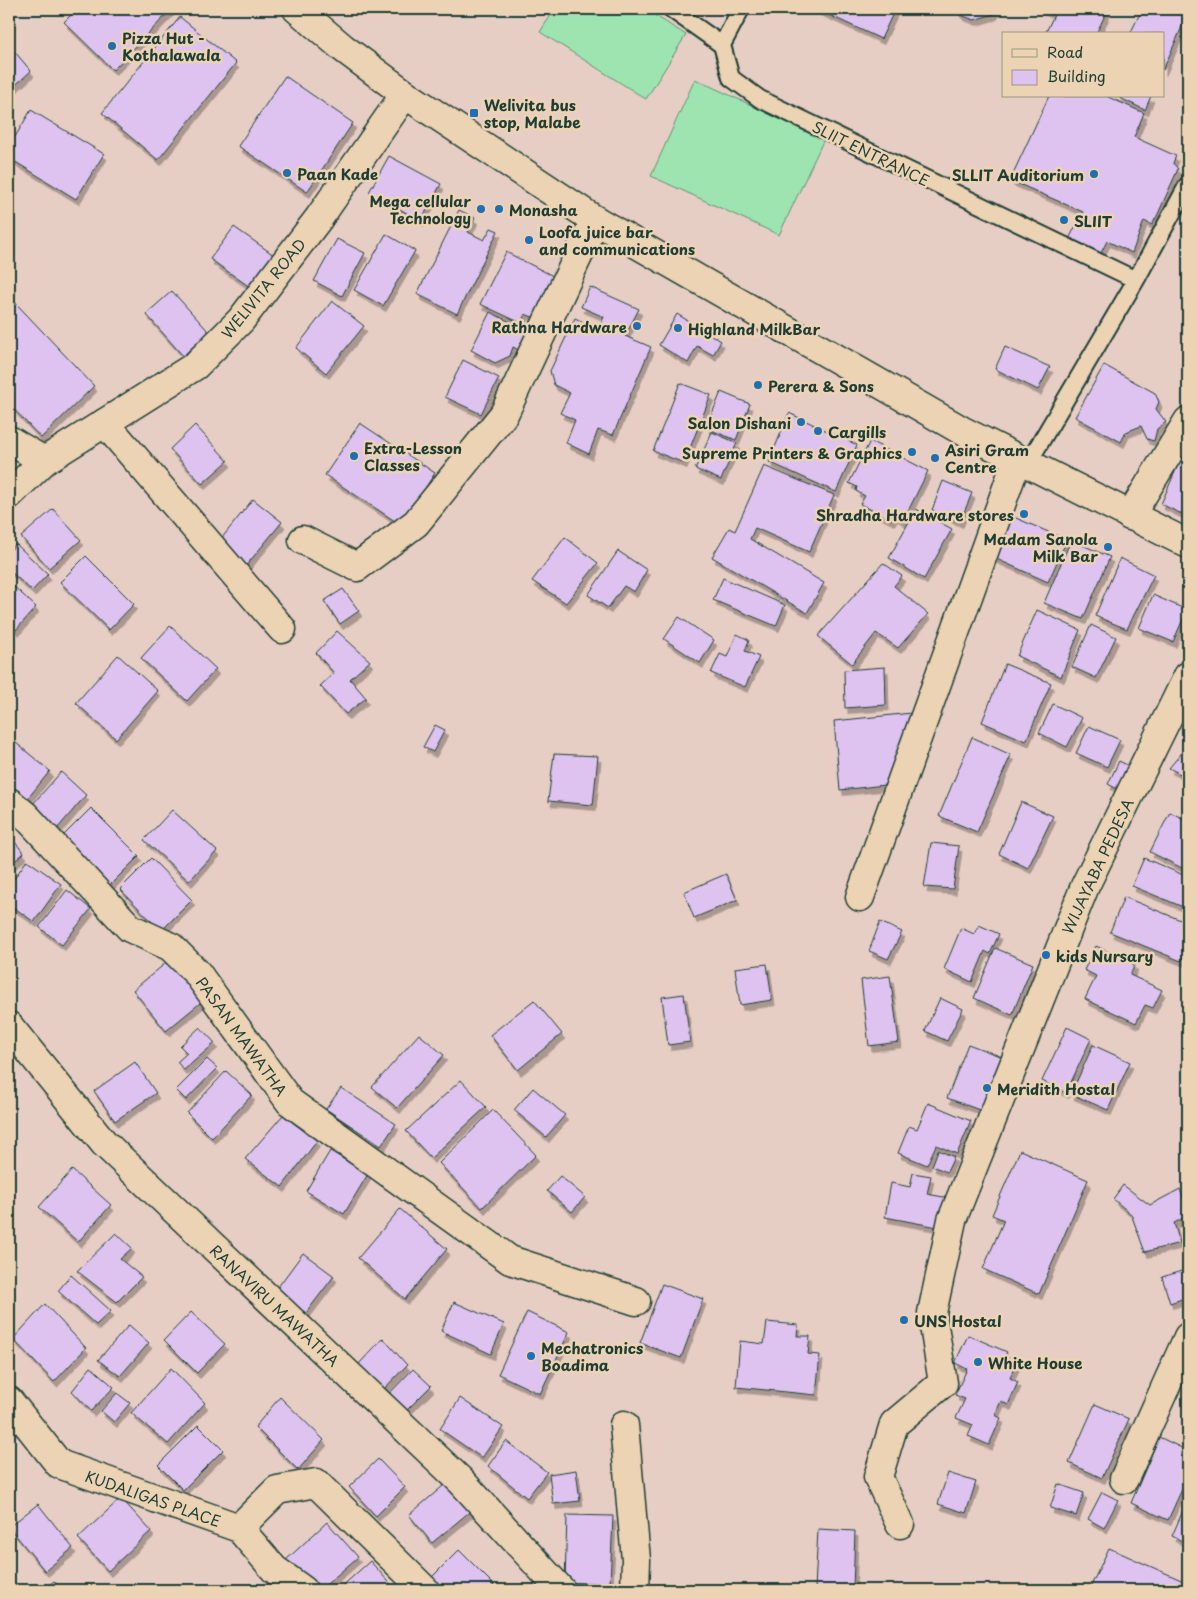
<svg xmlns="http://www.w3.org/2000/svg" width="1197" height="1599" viewBox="0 0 1197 1599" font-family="'Playpen Sans',sans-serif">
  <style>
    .pitch { fill: #9de4b1; stroke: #5e9072 }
    .building { fill: #dec2f0; stroke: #1f3d34; filter: url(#shadow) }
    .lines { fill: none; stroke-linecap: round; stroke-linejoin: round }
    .service-casing { stroke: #1f3d34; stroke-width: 20 }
    .minor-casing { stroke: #1f3d34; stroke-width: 31 }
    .tertiary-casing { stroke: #1f3d34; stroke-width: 31 }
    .primary-casing { stroke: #1f3d34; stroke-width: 31 }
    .service { stroke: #ebd3b3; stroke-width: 16 }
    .minor { stroke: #ebd3b3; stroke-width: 28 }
    .tertiary { stroke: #ebd3b3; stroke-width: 28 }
    .primary { stroke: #ebd3b3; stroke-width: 28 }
    .poi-dot { fill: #1f6fb2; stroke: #ebd3b3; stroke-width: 2 }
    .labels { text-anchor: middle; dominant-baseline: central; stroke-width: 5; stroke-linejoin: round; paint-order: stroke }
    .poi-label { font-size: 15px; font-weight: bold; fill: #1f3d34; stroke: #ebd3b3; text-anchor: start }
    .street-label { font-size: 15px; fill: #1f3d34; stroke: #ebd3b3 }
  </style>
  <defs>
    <filter id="shadow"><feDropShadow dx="3" dy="5.5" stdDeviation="0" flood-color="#0004"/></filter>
  </defs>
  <rect width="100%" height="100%" fill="#e7cec5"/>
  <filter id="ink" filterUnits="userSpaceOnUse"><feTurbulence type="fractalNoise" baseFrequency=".02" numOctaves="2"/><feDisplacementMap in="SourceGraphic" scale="10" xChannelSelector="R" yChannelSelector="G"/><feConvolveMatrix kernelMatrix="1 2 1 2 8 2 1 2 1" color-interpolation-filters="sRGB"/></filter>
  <g filter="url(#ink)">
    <path class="pitch" d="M555,9H645L686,35L646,99L540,32Z
      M695,79L824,139L779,235L651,176Z"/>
    <path class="building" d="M77,9H172L113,70L64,22Z
      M816,9H895L881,39Z
      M955,9H998L994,14L974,20L961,15Z
      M1041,9H1108L1096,34H1045L1054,15Z
      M1142,9H1188V13L1163,70V34H1130Z
      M180,17L236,63L158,160L102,113Z
      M9,45L31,71L9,91Z
      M285,76L353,123L307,192L238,146Z
      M1049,96H1106L1144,113L1134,137L1176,156L1173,163L1178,169L1158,214L1152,225L1144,221L1132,253L1107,241L1101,253L1069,239L1083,212L1010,180Z
      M1116,96H1151L1145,110Z
      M31,110L104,154L76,199L9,158V147Z
      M389,156L441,184L421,221L369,192Z
      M459,210L475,218L468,232L484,240L491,228L498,231L457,314L417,294Z
      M234,227L281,260L257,292L210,259Z
      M386,234L415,251L383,306L354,290Z
      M337,239L365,253L342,296L314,281Z
      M506,252L553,276L535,318L525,314L521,323L480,304Z
      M590,287L639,309L625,336L651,347L613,435L598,430L589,454L566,443L575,420L560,413L570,393L554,385L550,371L575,318L598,329L604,317L581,307Z
      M172,291L209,332L183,356L146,314Z
      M9,296L94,386L41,438L9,404Z
      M332,301L364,326L326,373L296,348Z
      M490,312L538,336L530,356L513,347L510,356L495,363L471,350Z
      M677,314L721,341L713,355L697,346L688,363L659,345Z
      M1005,347L1050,367L1038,390L995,369Z
      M463,360L499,378L481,414L445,397Z
      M1104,365L1155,393L1159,402L1156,409L1166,422L1157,429L1154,441L1147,439L1141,426L1126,432L1121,442L1075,417Z
      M680,383L711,395L684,463L653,451Z
      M721,392L750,404L736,440L706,428Z
      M789,413L857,445L836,492L769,462Z
      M360,423L435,473L401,525L325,475Z
      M195,425L228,461L202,484L170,449Z
      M712,432L737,443L721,480L695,469Z
      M870,441L928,471L903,521L895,516L891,520L860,504L865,496L856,491L857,487L849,483Z
      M1188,442V517L1161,504Z
      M764,466L834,495L809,552L755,528L750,539L824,583L807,613L712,557L729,528L735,531Z
      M943,481L972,493L960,522L932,510Z
      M253,499L282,522L245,567L217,544Z
      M53,509L81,540L49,568L21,537Z
      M916,509L952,529L924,579L889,558Z
      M1009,515L1067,540L1048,582L992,557Z
      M565,537L598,563L566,603L532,581Z
      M1071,540L1110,557L1083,619L1044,603Z
      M16,544L48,574L32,591L9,570V552Z
      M618,551L647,570L634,592L624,586L608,608L588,595Z
      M86,556L134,604L109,630L60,582Z
      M1120,558L1154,575L1127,629L1095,616Z
      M883,563L902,576L894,586L928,614L898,648L876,633L852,664L818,636Z
      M723,578L785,605L776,626L713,600Z
      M9,582L36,607L16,630L9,623Z
      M343,589L359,611L340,624L324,601Z
      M1153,595L1187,610L1173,642L1139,628Z
      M1037,610L1080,630L1061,677L1017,656Z
      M679,617L714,640L700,663L664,639Z
      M1091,625L1116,637L1096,678L1072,667Z
      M170,626L216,669L187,701L141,658Z
      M337,631L370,661L350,679L366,698L346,714L320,686L334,673L316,653Z
      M737,634L749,640L745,651L759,657L745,687L711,673L720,654L727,657Z
      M118,655L158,691L116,739L76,703Z
      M1005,664L1051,683L1026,741L982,722Z
      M885,667L886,705L845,708L844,670Z
      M1053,704L1082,718L1067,747L1039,733Z
      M912,713L885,785L840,790L834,721Z
      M435,725L445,730L433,752L423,747Z
      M1089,726L1120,740L1107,767L1076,753Z
      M972,737L1011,755L977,832L939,816Z
      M10,738L50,771L24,803L9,790Z
      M1186,748H1188V778L1169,768Z
      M554,754L598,756L593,805L548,801Z
      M1119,761L1139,771L1128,795L1108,784Z
      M61,772L86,795L57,829L31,806Z
      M1021,802L1053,816L1028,868L999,854Z
      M91,808L139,856L106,889L58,841Z
      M172,810L217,851L189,881L144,840Z
      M1170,812L1188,821V871L1150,852Z
      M9,835L24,853L9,866Z
      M931,843L959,846L953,889L924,887Z
      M151,858L192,900L161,931L120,889Z
      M1144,858L1188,877V909L1132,886Z
      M27,860L61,884L34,922L9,904V886Z
      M726,874L737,900L694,918L684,892Z
      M67,890L91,909L62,945L39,927Z
      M1124,897L1188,923V942L1181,961L1110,932Z
      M880,922L902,932L888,959L869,951Z
      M979,925L999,934L990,954L985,951L972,982L944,969L961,928L974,934Z
      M1096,946L1135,965L1130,975L1162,990L1153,1008L1145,1005L1136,1023L1085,999L1096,976L1084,970Z
      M995,948L1033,964L1012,1015L974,998Z
      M172,958L205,999L166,1031L133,990Z
      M767,964L772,1000L740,1005L735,968Z
      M890,976L899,1042L869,1046L861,980Z
      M684,994L690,1042L668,1045L662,997Z
      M940,998L963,1009L947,1041L925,1031Z
      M534,1000L562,1034L518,1070L490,1035Z
      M200,1027L215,1043L184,1070L177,1062L187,1053L180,1046Z
      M1067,1027L1091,1039L1066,1093L1042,1081Z
      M419,1034L444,1055L397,1108L372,1087Z
      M968,1044L1005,1058L985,1112L947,1098Z
      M1093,1045L1130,1062L1108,1110L1071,1094Z
      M207,1059L217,1068L186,1100L176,1090Z
      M135,1062L156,1093L115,1121L94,1091Z
      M226,1071L252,1095L212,1138L187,1113Z
      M461,1080L486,1107L431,1158L406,1131Z
      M341,1088L396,1124L381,1146L326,1109Z
      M533,1088L565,1115L546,1137L514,1110Z
      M928,1103L971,1121L957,1154L936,1145L927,1165L898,1153L909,1126L917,1129Z
      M493,1110L536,1155L482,1208L439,1163Z
      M283,1115L317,1141L282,1187L245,1159Z
      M938,1150L954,1157L947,1172L932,1166Z
      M1020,1150L1088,1180L1039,1294L983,1269L1004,1220L992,1215Z
      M330,1151L368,1174L344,1214L306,1191Z
      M72,1170L111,1205L78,1242L39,1207Z
      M913,1173L931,1176L927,1194L949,1198L943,1228L885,1217L891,1183L910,1187Z
      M560,1176L585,1197L572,1212L547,1191Z
      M1123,1185L1150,1205L1180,1189L1188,1211V1216L1174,1223L1180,1243L1145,1252L1131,1214L1113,1199Z
      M400,1209L447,1249L405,1299L358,1258Z
      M116,1233L132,1248L120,1259L142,1277L117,1302L77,1271Z
      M303,1253L334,1276L306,1313L275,1291Z
      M1188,1269V1297L1170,1303L1162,1277Z
      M71,1275L111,1311L96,1325L58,1291Z
      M662,1284L703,1299L681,1358L640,1343Z
      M454,1302L504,1324L491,1354L441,1331Z
      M45,1304L86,1348L54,1382L13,1339Z
      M191,1312L225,1344L197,1373L164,1340Z
      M527,1312L569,1332L540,1394L498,1374Z
      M767,1322L798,1325L797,1336H810L808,1354L820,1355L816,1395L736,1387L740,1341L764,1344Z
      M129,1325L149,1343L120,1376L98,1360Z
      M968,1335L1007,1352L1005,1357L1017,1363L1010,1378L1018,1382L1008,1405L1001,1401L995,1415L1001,1418L989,1445L968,1436L973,1425L956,1418L965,1399L955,1395L967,1369L955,1363Z
      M383,1338L407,1365L384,1389L358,1365Z
      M91,1367L114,1387L91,1411L72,1391Z
      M171,1368L205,1403L168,1444L131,1413Z
      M413,1369L431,1386L401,1416L384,1399Z
      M117,1393L130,1403L114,1422L101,1411Z
      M280,1397L324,1440L298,1470L255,1427Z
      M460,1398L503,1427L482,1458L440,1429Z
      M1095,1404L1129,1419L1102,1478L1069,1463Z
      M198,1425L223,1450L183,1490L158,1465Z
      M1159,1437L1188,1451V1476L1168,1520L1131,1503Z
      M506,1441L547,1472L527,1498L488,1466Z
      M378,1459L405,1487L376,1516L349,1487Z
      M576,1470L580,1501L553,1504L549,1474Z
      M948,1473L976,1482L966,1513L938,1504Z
      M450,1480L473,1509L432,1543L409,1515Z
      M1058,1484L1084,1493L1076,1516L1050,1508Z
      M1102,1492L1118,1500L1104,1528L1088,1519Z
      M121,1498L151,1531L108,1571L78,1538Z
      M1188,1499V1544L1172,1536Z
      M38,1504L73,1548L45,1571L9,1527Z
      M567,1515L613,1516L610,1584L565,1582Z
      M327,1522L358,1557L320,1590H313L286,1560Z
      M818,1529L855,1531L853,1590H815Z
      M1109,1548L1188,1583V1590H1089Z
      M459,1550L494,1585L489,1590H438L428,1581Z
      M370,1561L396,1590H338Z
      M54,1581L61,1590H43Z"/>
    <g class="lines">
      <g class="service-casing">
        <path id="service" d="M671,9L722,45
          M741,9L722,45L731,78L760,99L1136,280
          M1027,465L1136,280L1188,184"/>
      </g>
      <g class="minor-casing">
        <path id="minor" d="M105,423L282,629
          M9,440L44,461
          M1130,516L1188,421
          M303,540L357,567L416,523L504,414L595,220
          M9,802L25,815L130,928L171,947L197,973L290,1102L510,1260L636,1301
          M860,897L1017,460
          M9,1026L104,1143L461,1481L561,1590
          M9,1401L59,1464L239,1528L274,1569L303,1590
          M624,1425L636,1560L635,1590
          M1124,1479L1188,1337
          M900,1524L878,1477L894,1424L943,1383L932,1313L952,1220L1085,886L1188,676
          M239,1528L277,1490L316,1483L425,1590"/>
      </g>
      <g class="tertiary-casing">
        <path id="tertiary" d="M9,495L44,461L195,366L241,320L319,218L405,94"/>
      </g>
      <g class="primary-casing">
        <path id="primary" d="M297,9L343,48L405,94L595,220L961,430L1188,544"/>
      </g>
      <use href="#service" class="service"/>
      <use href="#minor" class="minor"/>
      <use href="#tertiary" class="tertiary"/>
      <use href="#primary" class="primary"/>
    </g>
  </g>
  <g class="poi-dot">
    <circle cx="112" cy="46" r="5"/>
    <rect x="469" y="108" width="10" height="10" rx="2.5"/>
    <circle cx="287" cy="173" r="5"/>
    <circle cx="1094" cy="174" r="5"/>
    <circle cx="481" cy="209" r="5"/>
    <circle cx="499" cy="209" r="5"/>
    <circle cx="1064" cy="220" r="5"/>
    <circle cx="529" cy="240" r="5"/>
    <circle cx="637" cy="326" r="5"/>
    <circle cx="678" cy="328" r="5"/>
    <circle cx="758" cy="385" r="5"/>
    <circle cx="801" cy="422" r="5"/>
    <circle cx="818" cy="431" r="5"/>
    <circle cx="912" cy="452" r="5"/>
    <circle cx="354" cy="456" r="5"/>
    <circle cx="935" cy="458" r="5"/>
    <circle cx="1024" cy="514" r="5"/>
    <circle cx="1108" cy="547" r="5"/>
    <circle cx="1046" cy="955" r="5"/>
    <circle cx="987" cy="1088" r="5"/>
    <circle cx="904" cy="1320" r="5"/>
    <circle cx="531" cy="1356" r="5"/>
    <circle cx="978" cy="1362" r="5"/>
  </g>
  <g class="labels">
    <g class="poi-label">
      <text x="122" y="37">Pizza Hut -<tspan x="122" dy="17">Kothalawala</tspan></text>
      <text x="484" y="104">Welivita bus<tspan x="484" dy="17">stop, Malabe</tspan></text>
      <text x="297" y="173">Paan Kade</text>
      <text x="1084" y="174" text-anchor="end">SLLIT Auditorium</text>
      <text x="471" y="200" text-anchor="end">Mega cellular<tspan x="471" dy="17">Technology</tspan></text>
      <text x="509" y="209">Monasha</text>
      <text x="1074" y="220">SLIIT</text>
      <text x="539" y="231">Loofa juice bar<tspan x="539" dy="17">and communications</tspan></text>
      <text x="627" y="326" text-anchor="end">Rathna Hardware</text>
      <text x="688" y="328">Highland MilkBar</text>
      <text x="768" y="385">Perera &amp; Sons</text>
      <text x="791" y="422" text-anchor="end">Salon Dishani</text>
      <text x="828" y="431">Cargills</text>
      <text x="364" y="447">Extra-Lesson<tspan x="364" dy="17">Classes</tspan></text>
      <text x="945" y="449">Asiri Gram<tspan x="945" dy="17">Centre</tspan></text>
      <text x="902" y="452" text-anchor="end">Supreme Printers &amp; Graphics</text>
      <text x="1014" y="514" text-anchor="end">Shradha Hardware stores</text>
      <text x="1098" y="538" text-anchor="end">Madam Sanola<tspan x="1098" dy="17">Milk Bar</tspan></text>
      <text x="1056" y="955">kids Nursary</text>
      <text x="997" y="1088">Meridith Hostal</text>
      <text x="914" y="1320">UNS Hostal</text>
      <text x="541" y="1347">Mechatronics<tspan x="541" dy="17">Boadima</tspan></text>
      <text x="988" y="1362">White House</text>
    </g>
    <g class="street-label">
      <text transform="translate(871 153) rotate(26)">SLIIT ENTRANCE</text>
      <text transform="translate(263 288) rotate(-51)">WELIVITA ROAD</text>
      <text transform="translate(1097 866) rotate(-65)">WIJAYABA PEDESA</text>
      <text transform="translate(242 1036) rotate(54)">PASAN MAWATHA</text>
      <text transform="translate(275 1305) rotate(43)">RANAVIRU MAWATHA</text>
      <text transform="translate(153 1498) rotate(19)">KUDALIGAS PLACE</text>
    </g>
  </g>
  <rect width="1197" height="1599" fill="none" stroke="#ebd3b3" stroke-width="30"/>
  <rect x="15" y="15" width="1167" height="1569" fill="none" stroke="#1f3d34" stroke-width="2" filter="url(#ink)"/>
  <rect x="1002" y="32" width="162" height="65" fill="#ebd3b3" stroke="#999780"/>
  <rect x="1012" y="49" width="25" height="8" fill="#ebd3b3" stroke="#999780"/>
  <text x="1047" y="58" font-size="15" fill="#1f3d34">Road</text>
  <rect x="1012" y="70" width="25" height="15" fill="#dec2f0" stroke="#999780"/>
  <text x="1047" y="82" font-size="15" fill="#1f3d34">Building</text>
</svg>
